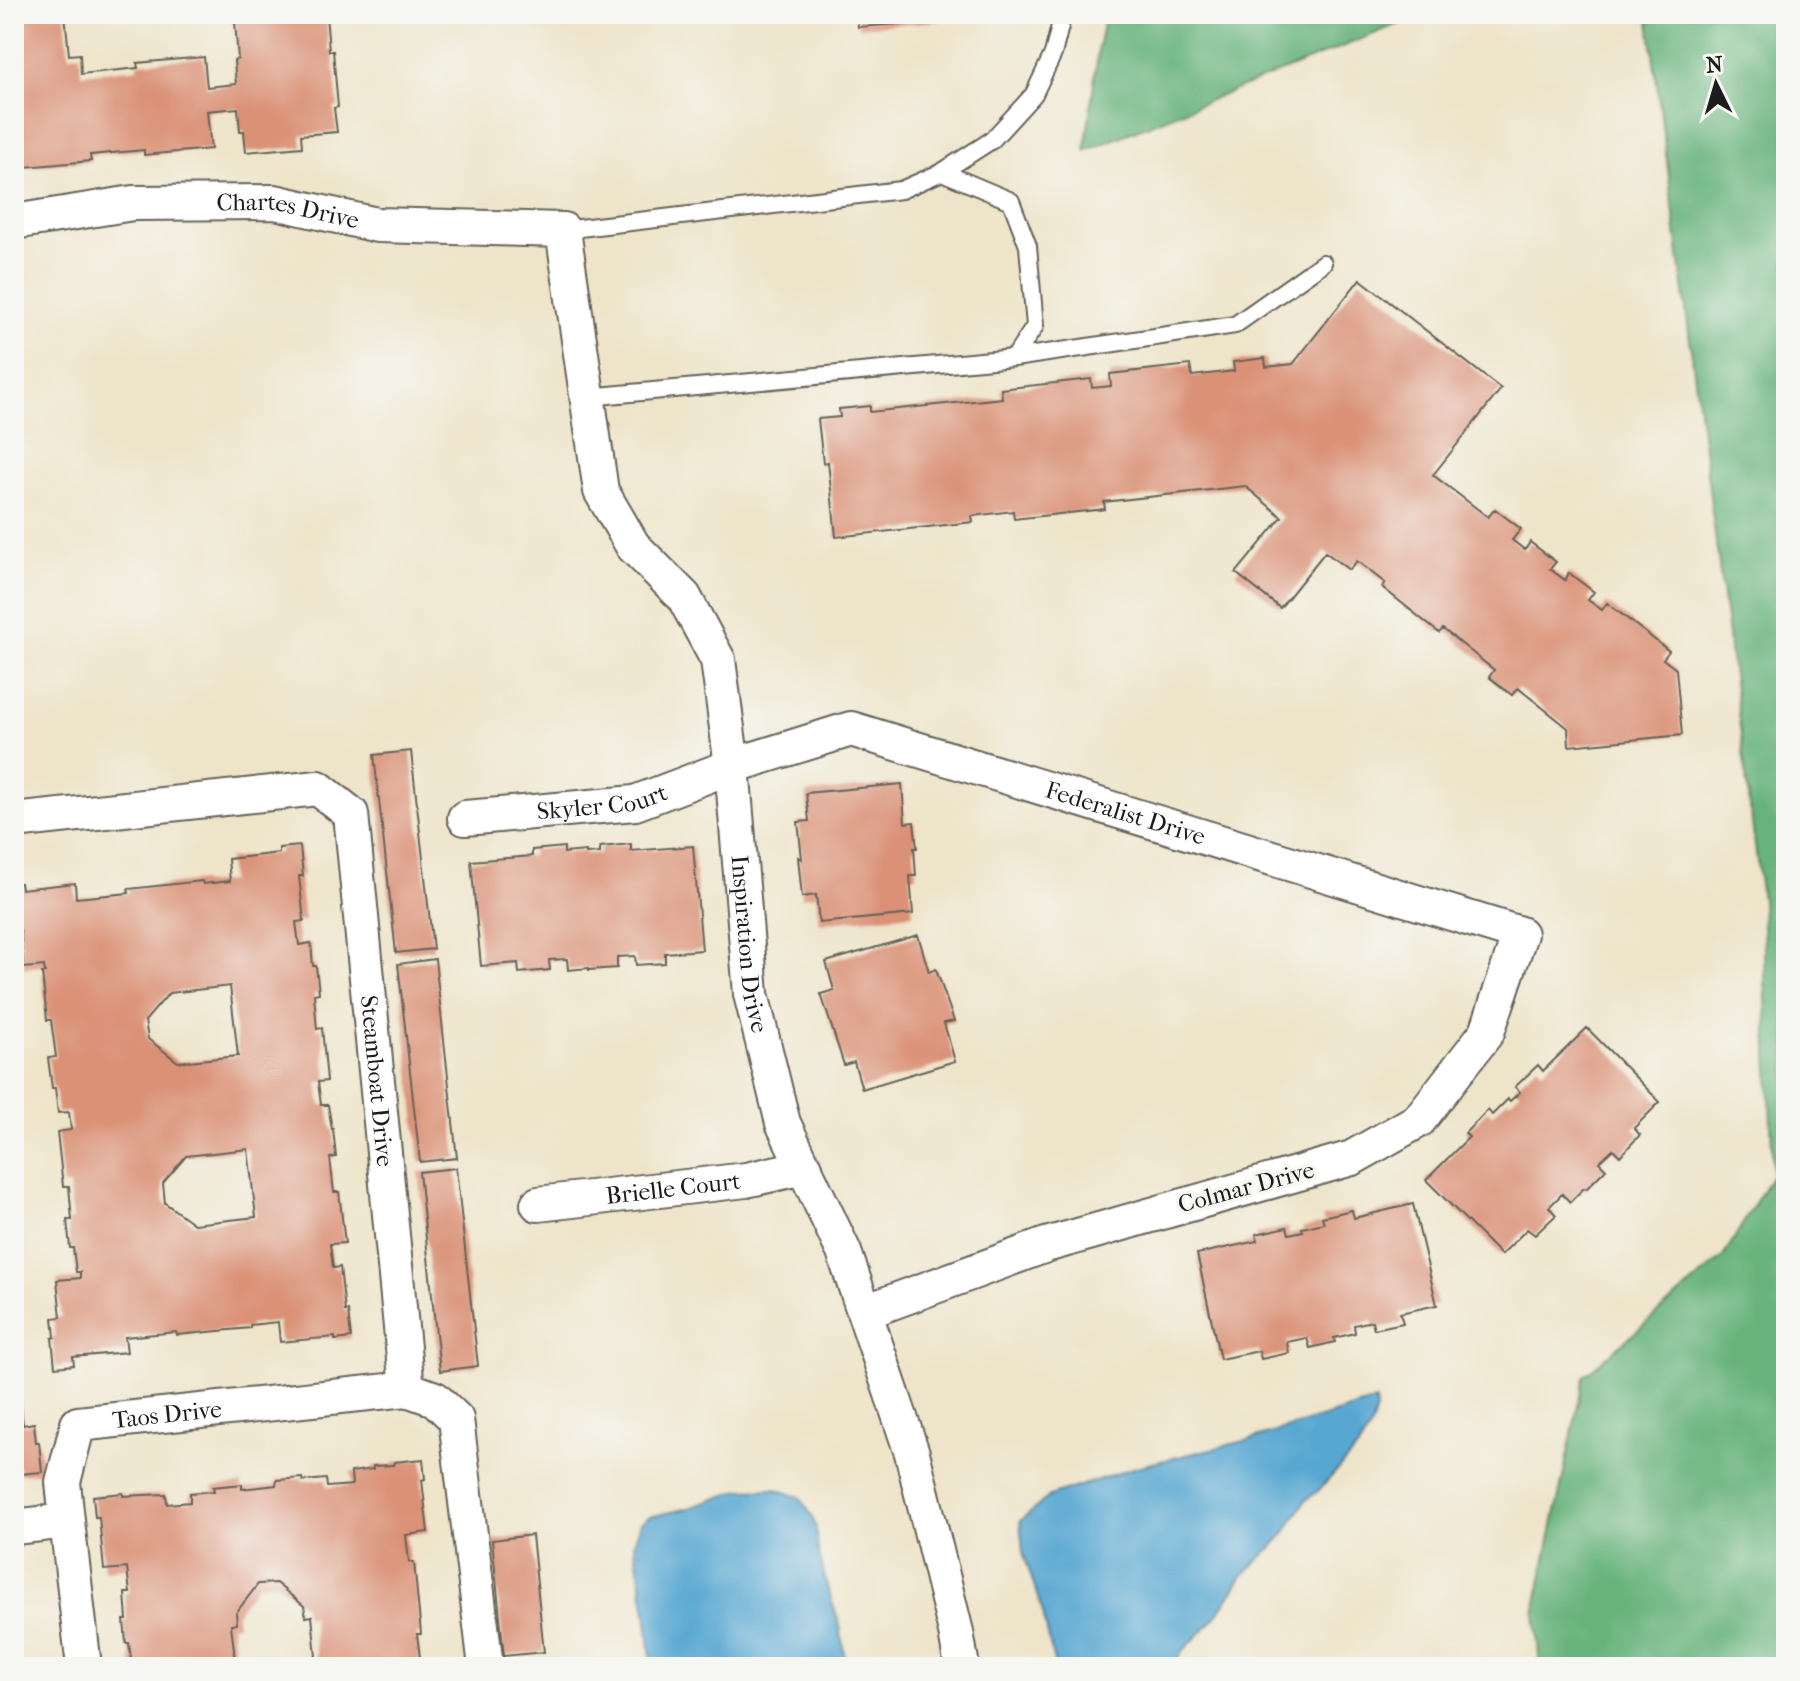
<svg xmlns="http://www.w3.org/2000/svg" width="1800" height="1681" viewBox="0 0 1800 1681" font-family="'IM FELL French Canon',serif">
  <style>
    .forest { fill: #68b37c; stroke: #42684c; stroke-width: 2 }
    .water { fill: #58a7d2; stroke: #3a6277; stroke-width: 2 }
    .building { fill: #da9176; fill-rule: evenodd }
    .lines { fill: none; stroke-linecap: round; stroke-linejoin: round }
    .lane-casing { stroke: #666259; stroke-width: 20 }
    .street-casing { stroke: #666259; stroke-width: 38 }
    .lane { stroke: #fff; stroke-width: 16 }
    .street { stroke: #fff; stroke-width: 34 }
    .labels { text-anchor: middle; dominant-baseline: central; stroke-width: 7; stroke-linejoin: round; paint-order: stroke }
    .street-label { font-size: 24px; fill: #1c1c1c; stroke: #f6f6f2 }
  </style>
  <rect width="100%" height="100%" fill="#f6f6f2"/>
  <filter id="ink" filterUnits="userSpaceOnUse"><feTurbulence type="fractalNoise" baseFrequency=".0125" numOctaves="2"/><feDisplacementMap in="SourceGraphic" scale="16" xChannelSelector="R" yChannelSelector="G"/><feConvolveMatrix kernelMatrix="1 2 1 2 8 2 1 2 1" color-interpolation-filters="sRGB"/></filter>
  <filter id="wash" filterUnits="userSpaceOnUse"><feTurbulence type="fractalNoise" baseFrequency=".006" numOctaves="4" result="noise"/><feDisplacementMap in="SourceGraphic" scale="32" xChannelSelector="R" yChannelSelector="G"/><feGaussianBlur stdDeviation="1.8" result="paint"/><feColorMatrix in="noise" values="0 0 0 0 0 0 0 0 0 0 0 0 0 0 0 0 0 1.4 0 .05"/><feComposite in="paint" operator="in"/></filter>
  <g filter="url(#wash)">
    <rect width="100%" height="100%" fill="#eee4c9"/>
    <path class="forest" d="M1105,14H1423L1085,151L1099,44Z
      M1648,14H1786V1667H1540L1535,1612L1584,1376L1723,1257L1773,1173L1762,900Z"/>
    <path class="water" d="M1375,1401L1376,1410L1370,1429L1358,1448L1318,1491L1305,1501L1284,1535L1245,1573L1215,1618L1181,1653L1174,1667H1055L1043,1613L1023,1552L1020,1521L1050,1496L1136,1467L1253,1439Z
      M775,1489L800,1497L812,1516L816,1529L818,1550L827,1586L840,1626L846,1667H652L646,1612L634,1543L641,1523L649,1517L689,1508L741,1490Z"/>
    <g id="blocks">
      <path class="building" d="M14,14H65L69,55L80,54L81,74L138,68L137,63L204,57L207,87L236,84L234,60L238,59L235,22L229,20L228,14H326L329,51H333L338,107L334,108L337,132L301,135L302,147L246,152L244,131H240L238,108L207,111L211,149L144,155V150L90,155L91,161L14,168Z
        M857,14H939V21L858,27Z
        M1360,279L1501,389L1433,475L1488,517L1495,509L1521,529L1512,540L1525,550L1530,542L1556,562L1550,569L1565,580L1569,573L1594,592L1588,600L1602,610L1607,603L1669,651L1663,659L1676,669L1682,735L1569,746L1568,728L1518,688L1512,695L1489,677L1494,670L1443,629L1439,633L1382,587L1385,583L1357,561L1349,570L1325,552L1280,608L1236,573L1282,517L1245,486L1104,502L1105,509L1014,519L1013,511L972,516L973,522L836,537L828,462L823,463L818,419L840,417L839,409L870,406V412L1002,398L1001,389L1091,379L1092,388L1111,386L1110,374L1190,365L1192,376L1234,371L1233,362L1265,358L1266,367L1293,364Z
        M411,751L433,949L396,953L374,755Z
        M902,784L905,823L914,822L917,848H914L916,876H910L913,914L819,923L816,895L802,897L798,857L802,859L798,822L809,821L806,793Z
        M631,844V851L693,846L702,950L665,953V963L636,965L635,956L617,957V968L589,970V968L568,970L567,959L549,960L550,970L519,973L518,963L481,966L471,861L532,856V850L564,847V853L586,851V854L600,853V847Z
        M300,846L303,876H299L304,921L296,922L299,945L311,943L313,966H316L319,993L314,994L317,1029L322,1028L327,1081L318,1082L321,1105H328L332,1129H333L336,1157L330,1158L334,1192H339L345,1243L330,1244L333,1268L340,1267L345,1311H348L351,1338L335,1340V1337L280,1342L278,1322L250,1325V1328L177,1335L176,1332L125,1337L127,1352L73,1357L74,1365L55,1367L52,1338L55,1337L53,1318L61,1317L57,1280L80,1278V1272H76L73,1248H70L67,1220H72L69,1186H63L57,1132L71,1130L69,1112L58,1113L55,1088H52L48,1058L56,1057L51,1020H47L42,973H45L44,966L24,968L20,930L14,931V884L20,883L21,889L75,883L76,898L129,893L128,889L202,881L203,884L230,881L228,859L279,853V848ZM230,986L238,1056L178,1062L148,1039L145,1021L169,993ZM248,1149L256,1217L194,1224L165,1203L163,1183L186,1156Z
        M918,935L929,972L936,969L954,1021L944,1023L955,1061L862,1089L854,1062L844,1065L821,994L834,990L826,962Z
        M435,959L457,1158L420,1162L398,964Z
        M1587,1028L1660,1102L1634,1128L1640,1135L1620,1156L1613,1149L1599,1162L1606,1169L1586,1189L1584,1188L1570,1202L1562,1194L1549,1207L1556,1215L1535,1235L1527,1229L1501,1255L1426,1180L1469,1137L1465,1133L1488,1110L1492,1115L1508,1099L1510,1101L1520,1092L1515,1087L1538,1065L1543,1071Z
        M456,1168L478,1366L440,1371L419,1172Z
        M1413,1204L1437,1305L1400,1313L1403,1323L1374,1329L1372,1321L1354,1325L1355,1333L1334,1338L1335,1342L1310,1348L1307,1338L1287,1342L1289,1353L1261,1359L1259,1351L1220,1359L1197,1254L1257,1241L1256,1234L1287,1227L1289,1234L1303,1231L1302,1228L1324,1223L1322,1217L1352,1210L1354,1218Z
        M14,1389H19L23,1425L34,1423L36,1442H39L42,1472L20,1474L19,1467H14Z
        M423,1459L425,1479L422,1480L428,1532L406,1535L409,1562H414L421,1634H417L421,1665L429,1664V1667H317L312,1616L306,1617L304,1606L276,1583L258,1584L236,1613L237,1624L231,1625L236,1667H132L129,1643H126L124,1620H127L125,1593H130L127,1568L104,1570L99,1517H95L93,1496L123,1493V1496L166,1494L167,1504L190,1502V1493L214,1491L213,1487L242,1484V1489L276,1485L277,1480L302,1478L303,1481L326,1479L327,1487L352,1485L351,1472L373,1469V1466L393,1465L394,1462Z
        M532,1535L544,1652L504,1656L492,1540Z"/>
    </g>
  </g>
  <g filter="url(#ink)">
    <use href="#blocks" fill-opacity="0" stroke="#666259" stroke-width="2"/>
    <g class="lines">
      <g class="lane-casing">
        <path id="lane" d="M563,230L901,190L942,172L992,140L1034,94L1053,54L1063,14
          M1014,358L1235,325L1323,263
          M587,397L1014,358L1035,326L1028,246L1011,201L942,172"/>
      </g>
      <g class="street-casing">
        <g id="street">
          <path id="s1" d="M14,222L133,203L275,202L377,225L563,230L601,491L633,546L684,597L718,660L732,766L751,994L783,1123L844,1252L912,1453L956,1632L962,1667"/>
          <path id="s2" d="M465,818L635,803L732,766L851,729L1520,934L1487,1032L1419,1120L1352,1158L1046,1245L865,1312"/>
          <path id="s3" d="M14,821L318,788L351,814L407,1389L435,1399L456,1419L486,1667"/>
          <path id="s4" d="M538,1204L746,1180L805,1167"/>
          <path d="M67,1521L84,1667"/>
          <path id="s5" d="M14,1527L67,1521L63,1482L78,1424L407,1389"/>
        </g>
      </g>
      <use href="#lane" class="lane"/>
      <use href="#street" class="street"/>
    </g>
  </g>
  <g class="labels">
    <g class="street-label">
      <text stroke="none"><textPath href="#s1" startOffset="276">Chartes Drive</textPath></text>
      <text stroke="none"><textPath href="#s2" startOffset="138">Skyler Court</textPath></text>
      <text stroke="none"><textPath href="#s2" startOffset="686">Federalist Drive</textPath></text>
      <text stroke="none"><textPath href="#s1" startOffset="1310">Inspiration Drive</textPath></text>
      <text stroke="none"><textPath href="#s3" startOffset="616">Steamboat Drive</textPath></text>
      <text transform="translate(1246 1187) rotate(-15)">Colmar Drive</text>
      <text stroke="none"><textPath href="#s4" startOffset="136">Brielle Court</textPath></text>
      <text stroke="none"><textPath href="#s5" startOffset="242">Taos Drive</textPath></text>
    </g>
  </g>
  <rect width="1800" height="1681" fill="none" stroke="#f6f6f2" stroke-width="48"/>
  <g transform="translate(1716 84) rotate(355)" stroke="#f6f6f2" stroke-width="6" paint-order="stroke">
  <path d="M0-6L14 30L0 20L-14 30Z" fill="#1c1c1c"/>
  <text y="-12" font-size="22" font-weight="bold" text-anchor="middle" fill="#1c1c1c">N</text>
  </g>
</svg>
